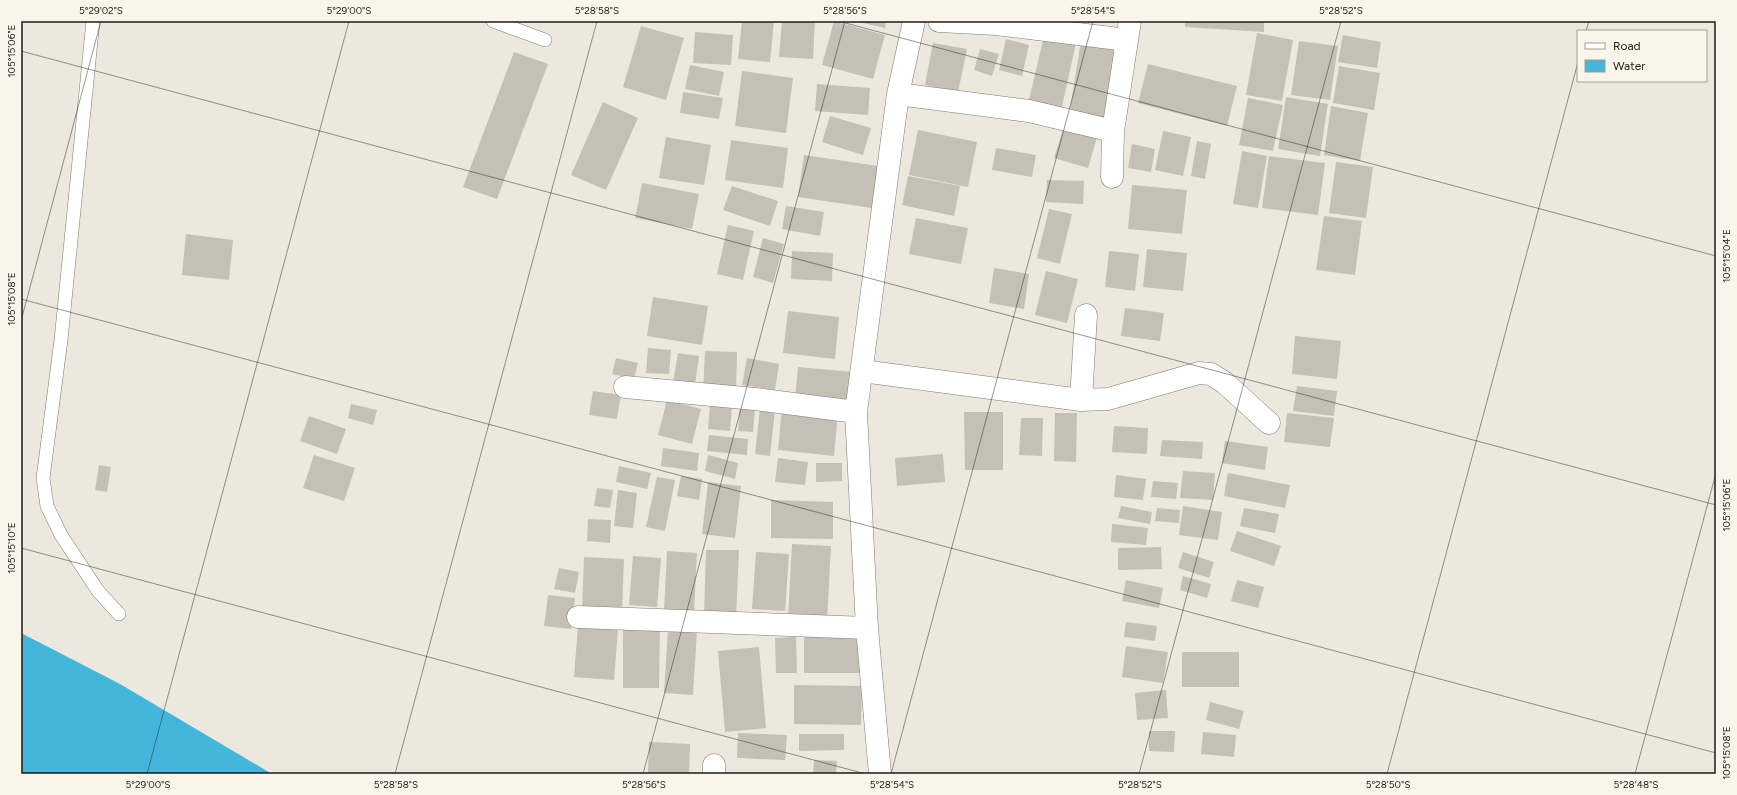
<svg xmlns="http://www.w3.org/2000/svg" width="1737" height="795" viewBox="0 0 1737 795" font-family="Figtree,sans-serif">
  <style>
    .water { fill: #44b6db }
    .building { fill: #c4c0b6 }
    .lines { fill: none; stroke-linecap: round; stroke-linejoin: round }
    .lane-casing { stroke: #7d7a71; stroke-width: 14 }
    .street-casing { stroke: #7d7a71; stroke-width: 23 }
    .lane { stroke: #fff; stroke-width: 13 }
    .street { stroke: #fff; stroke-width: 22 }
    .ticks { fill: none; stroke: #1d1b18; stroke-width: 1; stroke-opacity: 0.45 }
    .neatline { fill: none; stroke: #1d1b18; stroke-width: 1.5 }
    .ticks-label { font-size: 10px; text-anchor: middle; fill: #1d1b18 }
  </style>
  <rect width="100%" height="100%" fill="#ece8de"/>
  <path class="water" d="M21,633L120,684L272,774H21Z"/>
  <path class="building" d="M742,21H774L770,62L738,59Z
    M782,21H815L813,59L779,57Z
    M834,21L885,35L873,79L822,65Z
    M854,21H886L885,28Z
    M1185,21H1264V32L1185,27Z
    M641,26L684,38L666,100L623,87Z
    M695,32L733,35L731,65L693,63Z
    M1257,33L1293,40L1282,101L1246,95Z
    M1343,35L1381,42L1377,68L1338,62Z
    M1044,36L1076,43L1061,111L1028,104Z
    M1006,39L1029,45L1022,76L999,70Z
    M1081,41L1115,47L1103,122L1069,116Z
    M1299,41L1338,46L1330,100L1291,95Z
    M933,43L967,49L958,92L925,85Z
    M980,49L999,54L992,76L974,70Z
    M514,52L548,64L497,199L463,187Z
    M1148,64L1237,86L1227,126L1138,103Z
    M690,65L724,72L719,96L685,89Z
    M1339,66L1380,73L1374,110L1333,103Z
    M742,71L793,78L786,133L735,126Z
    M817,84L870,88L868,115L815,111Z
    M683,92L723,98L719,119L680,113Z
    M1286,97L1328,104L1320,156L1278,149Z
    M1248,98L1283,105L1273,151L1239,145Z
    M603,102L638,118L606,190L571,175Z
    M1331,106L1368,113L1360,161L1324,155Z
    M830,116L871,128L863,155L822,142Z
    M1065,123L1098,134L1088,168L1054,158Z
    M918,130L977,142L968,187L909,175Z
    M1163,131L1191,137L1183,176L1155,170Z
    M666,137L711,145L704,185L659,178Z
    M731,140L788,148L783,188L725,180Z
    M1197,141L1211,144L1205,179L1191,176Z
    M1132,144L1155,149L1151,172L1128,168Z
    M996,148L1036,155L1032,177L992,170Z
    M1242,151L1267,156L1258,208L1233,204Z
    M804,155L878,166L872,208L798,197Z
    M1269,156L1325,163L1318,215L1262,208Z
    M1336,162L1373,167L1366,218L1329,213Z
    M908,176L960,186L954,216L902,205Z
    M1047,180L1084,181L1083,204L1046,202Z
    M642,183L699,194L692,229L635,218Z
    M1132,185L1187,190L1182,234L1128,229Z
    M732,186L778,201L770,226L723,210Z
    M786,206L824,212L820,236L782,229Z
    M1049,209L1072,214L1060,264L1037,258Z
    M1324,216L1362,221L1355,275L1316,270Z
    M916,218L968,228L961,264L909,254Z
    M728,225L754,231L743,280L717,274Z
    M186,234L233,240L229,280L182,275Z
    M763,238L784,244L773,283L753,277Z
    M1147,249L1187,253L1183,291L1143,287Z
    M792,251L833,253L832,281L791,279Z
    M1109,251L1139,254L1135,291L1105,287Z
    M994,268L1029,274L1024,309L989,303Z
    M1046,271L1078,279L1067,323L1035,315Z
    M653,297L708,306L702,345L647,336Z
    M1125,308L1164,313L1160,341L1121,336Z
    M788,311L839,317L835,359L783,353Z
    M1295,336L1341,341L1337,379L1292,374Z
    M648,348L671,350L669,374L646,373Z
    M705,351L737,352L736,393L703,392Z
    M678,353L699,356L694,391L672,388Z
    M616,358L638,363L634,379L612,374Z
    M747,358L779,364L775,390L742,385Z
    M798,367L853,372L849,405L795,399Z
    M1297,386L1337,391L1334,416L1293,411Z
    M593,391L621,395L617,419L589,415Z
    M667,400L701,409L692,444L658,435Z
    M351,404L377,410L373,425L348,418Z
    M710,404L732,406L730,431L708,429Z
    M782,406L838,412L834,456L778,450Z
    M740,407L755,408L753,432L738,431Z
    M760,409L775,410L770,456L755,454Z
    M964,412H1003V470H965Z
    M1055,413H1077L1076,462L1054,461Z
    M1287,413L1334,418L1330,447L1284,442Z
    M309,416L346,429L337,454L300,441Z
    M1021,418H1043L1042,456L1019,455Z
    M1114,426L1148,428L1147,454L1112,452Z
    M709,435L748,439L747,455L707,451Z
    M1162,440L1203,442L1202,459L1160,456Z
    M1225,441L1268,447L1265,470L1222,463Z
    M663,448L699,453L697,471L661,466Z
    M943,454L945,482L897,486L895,458Z
    M314,455L355,468L344,501L303,488Z
    M708,455L738,463L735,479L705,471Z
    M778,458L808,462L805,485L775,482Z
    M816,463H842V481L816,482Z
    M99,465L111,467L107,492L95,490Z
    M619,466L651,473L647,489L616,482Z
    M1183,471L1215,473L1213,500L1180,498Z
    M1228,473L1290,485L1285,508L1224,496Z
    M1116,475L1146,479L1143,500L1114,497Z
    M681,476L702,479L699,500L677,496Z
    M657,477L675,480L665,531L646,527Z
    M1153,481L1178,483L1176,499L1151,497Z
    M708,482L741,486L735,538L702,534Z
    M597,488L613,490L610,508L594,506Z
    M618,490L637,493L633,528L614,526Z
    M771,500L833,502V539L771,538Z
    M1121,506L1152,512L1150,524L1118,518Z
    M1183,506L1222,512L1218,540L1179,535Z
    M1157,508L1180,510L1179,523L1155,521Z
    M1244,508L1279,514L1275,533L1240,526Z
    M588,519L611,520L610,543L587,541Z
    M1112,524L1148,528L1146,545L1111,542Z
    M1237,531L1281,546L1274,566L1230,551Z
    M792,544L831,546L827,621L788,619Z
    M1161,547L1162,569L1118,570V548Z
    M706,550H739L736,617L704,616Z
    M667,551L697,553L694,613L664,611Z
    M756,552L789,554L785,611L752,609Z
    M1183,552L1214,562L1209,578L1178,568Z
    M633,556L661,558L657,607L629,605Z
    M584,557L624,559L622,612L582,611Z
    M559,568L579,572L575,593L554,589Z
    M1183,576L1211,584L1207,598L1180,590Z
    M1126,580L1163,588L1159,608L1122,601Z
    M1237,580L1264,587L1258,608L1231,601Z
    M548,595L575,598L571,629L544,626Z
    M1126,622L1157,626L1155,641L1124,637Z
    M623,625H660L659,688H623Z
    M578,626L618,629L614,680L574,677Z
    M668,629L697,631L693,695L664,693Z
    M863,636L864,673H804V637Z
    M796,637L797,673H776L775,638Z
    M1126,646L1168,652L1163,683L1122,677Z
    M759,647L766,728L725,732L718,651Z
    M1182,652H1239V687H1182Z
    M794,685L862,686L861,725L794,724Z
    M1166,690L1168,718L1137,720L1135,693Z
    M1210,702L1244,711L1239,729L1206,720Z
    M1149,731H1175L1174,752L1149,751Z
    M1203,732L1236,735L1234,757L1201,754Z
    M738,733L787,735L785,760L737,758Z
    M799,734H844V750L799,751Z
    M649,742L690,744L689,774H648Z
    M814,760L837,761L836,774H813Z"/>
  <g class="lines">
    <g class="lane-casing">
      <path id="lane" d="M93,21L61,340L43,478L47,506L61,535L98,591L119,614
        M493,21L545,40"/>
    </g>
    <g class="street-casing">
      <path id="street" d="M939,21L996,24L1127,40
        M898,94L1029,111L1113,131
        M1112,177L1113,131L1130,21
        M862,371L1081,400L1086,315
        M625,387L755,399L856,412
        M1081,400L1108,399L1199,373L1211,374L1225,383L1269,423
        M578,617L867,628
        M714,765V774
        M880,774L867,628L856,412L898,94L914,21"/>
    </g>
    <use href="#lane" class="lane"/>
    <use href="#street" class="street"/>
  </g>
  <path class="ticks" d="M838,21L1716,256M1586,31L1589,21M21,51L1716,505M21,299L1716,753M21,321L101,21M21,548L866,774M147,774L349,21M395,774L597,21M643,774L845,21M891,774L1093,21M1139,774L1341,21M1387,774L1578,62M1635,774L1716,473"/>
  <rect width="1737" height="795" fill="none" stroke="#f9f5eb" stroke-width="44"/>
  <rect x="1577" y="30" width="130" height="52" fill="#f9f5eb" stroke="#a19e97"/>
  <rect x="1585" y="43" width="20" height="6" fill="#ffffff" stroke="#a19e97"/>
  <text x="1613" y="50" font-size="12" fill="#1d1b18">Road</text>
  <rect x="1585" y="60" width="20" height="12" fill="#44b6db" stroke="#a19e97"/>
  <text x="1613" y="70" font-size="12" fill="#1d1b18">Water</text>
  <rect x="22" y="22" width="1693" height="751" class="neatline"/>
  <g class="ticks-label">
    <text x="101" y="14">5°29'02"S</text>
    <text x="349" y="14">5°29'00"S</text>
    <text x="597" y="14">5°28'58"S</text>
    <text x="845" y="14">5°28'56"S</text>
    <text x="1093" y="14">5°28'54"S</text>
    <text x="1341" y="14">5°28'52"S</text>
    <text transform="translate(11 51) rotate(-90)" y="4">105°15'06"E</text>
    <text transform="translate(1726 256) rotate(-90)" y="4">105°15'04"E</text>
    <text transform="translate(11 299) rotate(-90)" y="4">105°15'08"E</text>
    <text transform="translate(1726 505) rotate(-90)" y="4">105°15'06"E</text>
    <text transform="translate(11 548) rotate(-90)" y="4">105°15'10"E</text>
    <text transform="translate(1726 753) rotate(-90)" y="4">105°15'08"E</text>
    <text x="148" y="788">5°29'00"S</text>
    <text x="396" y="788">5°28'58"S</text>
    <text x="644" y="788">5°28'56"S</text>
    <text x="892" y="788">5°28'54"S</text>
    <text x="1140" y="788">5°28'52"S</text>
    <text x="1388" y="788">5°28'50"S</text>
    <text x="1636" y="788">5°28'48"S</text>
  </g>
</svg>
